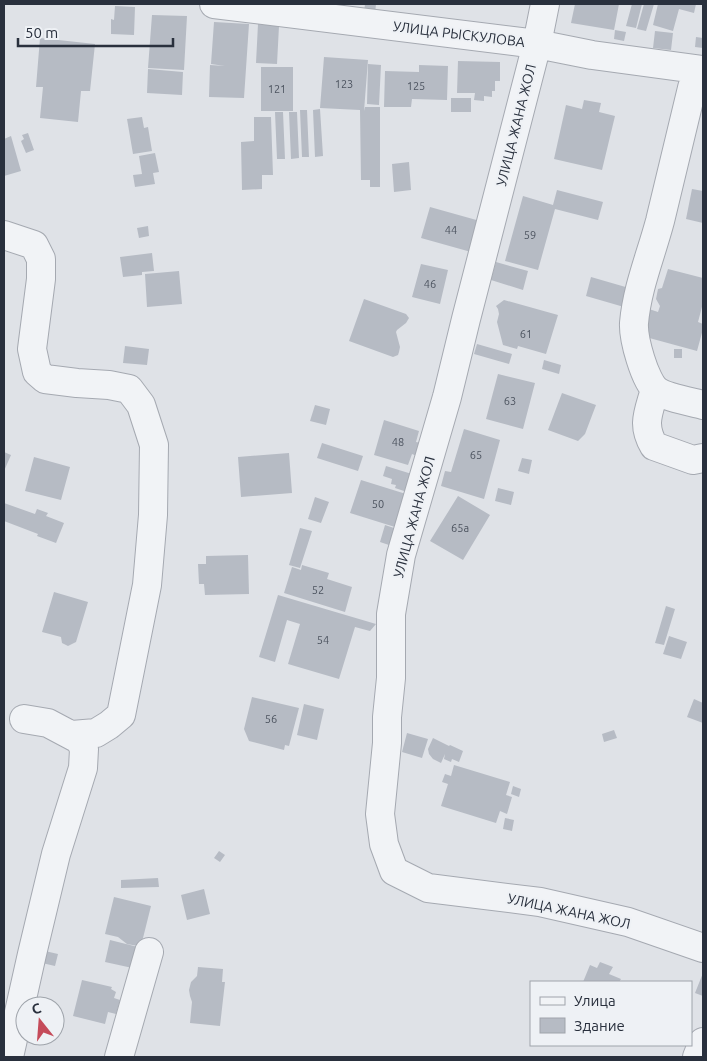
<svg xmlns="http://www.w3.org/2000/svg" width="707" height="1061" viewBox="0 0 707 1061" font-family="Ubuntu,sans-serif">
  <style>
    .building { fill: #b6bbc4 }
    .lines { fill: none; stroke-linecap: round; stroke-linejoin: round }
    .minor-casing { stroke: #a5a9b1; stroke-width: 30 }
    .minor { stroke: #f1f3f6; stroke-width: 28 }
    .labels { text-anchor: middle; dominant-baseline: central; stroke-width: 4; stroke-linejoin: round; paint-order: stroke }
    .number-label { font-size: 11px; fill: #4c535f }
    .street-label { font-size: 14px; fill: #29303d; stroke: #eef1f5 }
  </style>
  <rect width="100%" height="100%" fill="#dfe2e7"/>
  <path class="building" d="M365,4H376L375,14L364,13Z
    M575,4H619L614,30L571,23Z
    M632,4H642L636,28L626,26Z
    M644,4H654L646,31L637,29Z
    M658,4H696L694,13L679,9L673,31L653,25Z
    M115,6L135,7L134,35L111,34V19L114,20Z
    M152,15L187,16L184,70L148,68Z
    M214,22L249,24L244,98L209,97L210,65L225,66L211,64Z
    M258,24L279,26L277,64L256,63Z
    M615,30L626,32L624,41L614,39Z
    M655,31L673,33L671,50L653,48Z
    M696,37L703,38V48L695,47Z
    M40,38L95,44L90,91H81L78,122L40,118L43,87H36Z
    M324,57L368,60L364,111L365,107H380V187H370V180H361L360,110L320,108Z
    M458,61L500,62V81H495V91H492V97L484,96V101L474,100L475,93H457Z
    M368,64L381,65L379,105L367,104Z
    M419,65L448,66L447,100L412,99L411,107H384L385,71L419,72Z
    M261,67H293V111H261Z
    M148,69L183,72L182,95L147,93Z
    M451,98H471V112H451Z
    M584,100L601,103L599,112L615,116L602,170L554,159L566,105L582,109Z
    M320,109L323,156L315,157L313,110Z
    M300,110H307L309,157H302Z
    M275,112H283L285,159H277Z
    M289,112H297L299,158L291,159Z
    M142,117L144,128L148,127L152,151L133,154L127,119Z
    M254,117H271L273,175H262V189L242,190L241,142L254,141Z
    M28,133L34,150L26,153L21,141L24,139L22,135Z
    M11,136L21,171L4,176V139Z
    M155,153L159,172L153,173L155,184L135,187L133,175L142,174L139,156Z
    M409,162L411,190L394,192L392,164Z
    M692,189L703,191V223L686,219Z
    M557,190L603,202L598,220L555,209L538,270L505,261L523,196L553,205Z
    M430,207L480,221L471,252L421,238Z
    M148,226L149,236L139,238L137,228Z
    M152,253L154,271L142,272V275L123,277L120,257Z
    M496,262L528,271L523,290L491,280Z
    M421,264L448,270L440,304L412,297Z
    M668,269L703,278V303L698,322L703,324V329L697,351L642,336L649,309L658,312L660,306L656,299L658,289L662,288Z
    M179,271L182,304L147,307L145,274Z
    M591,277L629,288L624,307L586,296Z
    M364,299L406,314L409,318L406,323L397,330L396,332L400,347L399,352L398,355L393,357L349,341Z
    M504,300L558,315L546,354L518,346L517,349L503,345L497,322L499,314L498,309L496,306Z
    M477,344L512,354L509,364L474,354Z
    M125,346L149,349L147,365L123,363Z
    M674,349H682V358H674Z
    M544,360L561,365L559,374L542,369Z
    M498,374L535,383L523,429L486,419Z
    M562,393L596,405L585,434L578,441L548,430Z
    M315,405L330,409L326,425L310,421Z
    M384,420L419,431L416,442L421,443L417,456L412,454L408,465L374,455Z
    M464,429L500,440L484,499L441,486L445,471L451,472Z
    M322,443L363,456L358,471L317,458Z
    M4,452L11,455L4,471Z
    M289,453L292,493L241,497L238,457Z
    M34,457L70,467L61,500L25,491Z
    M522,458L532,460L529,474L518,471Z
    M386,466L415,475L410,493L395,488L396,485L391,484L392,479L383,476Z
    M361,480L406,494L395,527L350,513Z
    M498,488L514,492L511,505L495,501Z
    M458,496L490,515L463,560L430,541Z
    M315,497L329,502L321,523L308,519Z
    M4,503L35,514L37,509L48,513L46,516L64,523L56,543L37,536L38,534L4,521Z
    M385,525L397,529L392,546L380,542Z
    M300,528L312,531L300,568L289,565Z
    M248,555L249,594L205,595L204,584H199L198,564H206V556Z
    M302,565L329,573L327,579L352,587L345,612L284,593L292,567L301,570Z
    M54,592L88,602L76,642L68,646L62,643L61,637L42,632Z
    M278,595L376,624L370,631L355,627L339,679L288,664L300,624L287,620L275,662L259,657Z
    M666,606L675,609L664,645L655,643Z
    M669,636L687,642L681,659L663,654Z
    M252,697L299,708L289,746L285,745L284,750L249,741L244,729Z
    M694,699L703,703V723L687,717Z
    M304,704L324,709L317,740L297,735Z
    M614,730L617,738L604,742L602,734Z
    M407,733L428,739L422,758L402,752Z
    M433,738L449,746L450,745L463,751L459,762L452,759L451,762L444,759L445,754L441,763L433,759L429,754L428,749Z
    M454,765L510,782L506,795L512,797L507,814L500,811L496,823L441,806L448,784L442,782L445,774L451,776Z
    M513,786L521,789L519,797L511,794Z
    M505,818L514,820L512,831L503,829Z
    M219,851L225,855L220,862L214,858Z
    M158,878L159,887L121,888V880Z
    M204,889L210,914L187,920L181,895Z
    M114,897L151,906L142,942L138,946L127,944L118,937L105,934Z
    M110,940L142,948L137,969L105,962Z
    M45,951L58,954L55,966L42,963Z
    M600,962L613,967L609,974L621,979L619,982H583L590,965L597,968Z
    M198,967L223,969L222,982H225L220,1026L190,1023L192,1002L190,996L189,990L191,982L197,976Z
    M703,973V996L695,993Z
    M82,980L112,987L111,989L116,992L114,998L120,1000L116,1014L108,1012L105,1024L73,1016Z"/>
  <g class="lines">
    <g class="minor-casing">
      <path id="minor" d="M214,4L537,44L592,55L703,70
        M545,4L537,44L466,319L447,397L401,555L391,614V678L387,717V743L380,814L384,844L394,871L428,888L540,902L628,922L703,948
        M698,70L692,88C681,132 671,177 660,221C651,255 637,288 634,323C633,339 645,381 656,390C664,397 692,402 703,405
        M4,235L34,245L41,259V279L32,349L37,372L45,379L77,383L109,385L129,389L141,405L154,445L153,515L147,585L121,715L109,725L96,733L72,735
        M655,389C649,412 641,424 654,446L693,460L703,458
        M9,1057L32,954L56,854L83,768L84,749L80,740L48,723L24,719
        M119,1057L149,952
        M697,1057L703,1042"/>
    </g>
    <use href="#minor" class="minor"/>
  </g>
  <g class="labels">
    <g class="number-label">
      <text x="344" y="84">123</text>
      <text x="416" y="86">125</text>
      <text x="277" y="89">121</text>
      <text x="451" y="230">44</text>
      <text x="530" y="235">59</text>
      <text x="430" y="284">46</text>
      <text x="526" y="334">61</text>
      <text x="510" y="401">63</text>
      <text x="398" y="442">48</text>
      <text x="476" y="455">65</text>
      <text x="378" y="504">50</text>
      <text x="460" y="528">65а</text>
      <text x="318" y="590">52</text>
      <text x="323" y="640">54</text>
      <text x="271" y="719">56</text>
    </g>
    <g class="street-label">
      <text transform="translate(459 34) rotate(7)">УЛИЦА РЫСКУЛОВА</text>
      <text transform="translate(516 125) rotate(-76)">УЛИЦА ЖАНА ЖОЛ</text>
      <text transform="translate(414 517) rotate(-75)">УЛИЦА ЖАНА ЖОЛ</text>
      <text transform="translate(569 911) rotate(12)">УЛИЦА ЖАНА ЖОЛ</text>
    </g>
  </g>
  <rect width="707" height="1061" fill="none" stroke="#29303d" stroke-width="10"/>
  <rect x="530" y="981" width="162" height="65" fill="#eef1f5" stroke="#9fa4ab"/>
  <rect x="540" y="997" width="25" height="8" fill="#f1f3f6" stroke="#9fa4ab"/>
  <text x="574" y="1006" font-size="15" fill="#29303d">Улица</text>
  <rect x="540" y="1018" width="25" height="15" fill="#b6bbc4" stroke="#9fa4ab"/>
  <text x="574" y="1031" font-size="15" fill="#29303d">Здание</text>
  <g transform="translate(40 1021) rotate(343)"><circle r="24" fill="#eef1f5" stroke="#9fa4ab"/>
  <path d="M0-4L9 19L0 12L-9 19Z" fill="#c54b5a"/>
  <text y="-8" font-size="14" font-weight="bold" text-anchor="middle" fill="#29303d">С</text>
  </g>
  <path d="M18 38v8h155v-8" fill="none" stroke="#29303d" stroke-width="2.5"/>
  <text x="25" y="38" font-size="15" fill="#29303d" stroke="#eef1f5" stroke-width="4" paint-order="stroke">50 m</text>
</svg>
